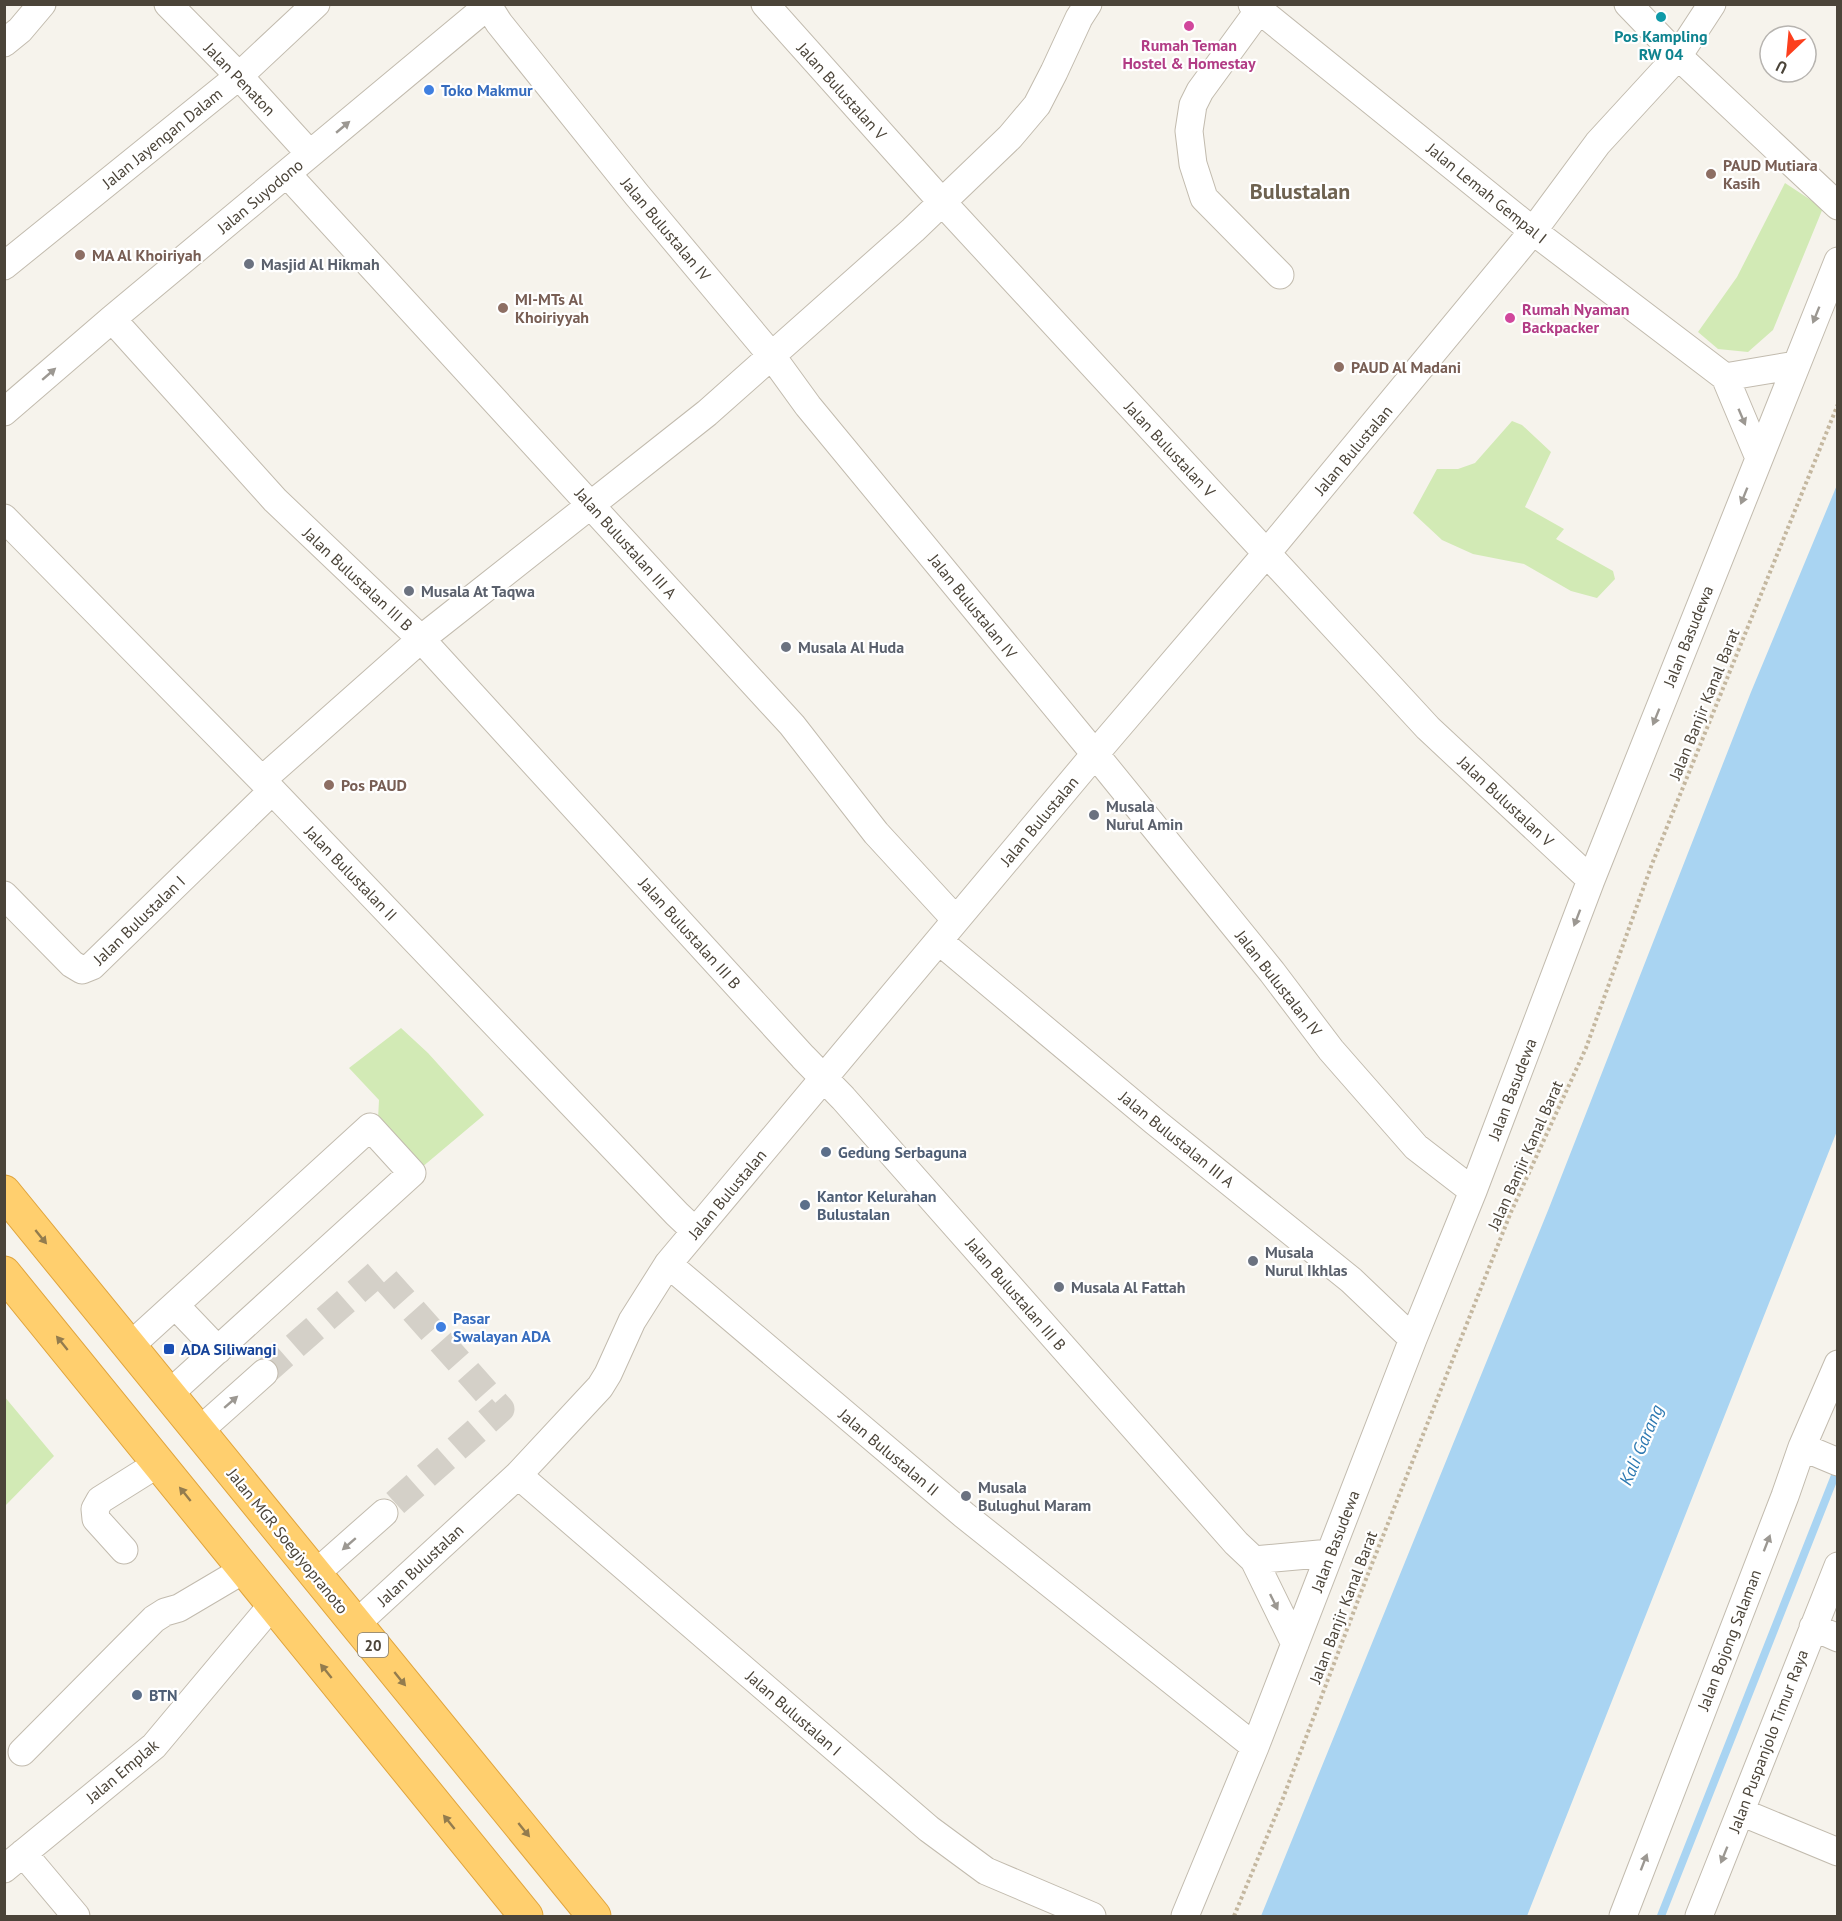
<svg xmlns="http://www.w3.org/2000/svg" width="1842" height="1921" viewBox="0 0 1842 1921" font-family="'PT Sans',sans-serif">
  <style>
    .green { fill: #d2eab5 }
    .water { fill: #a9d4f2 }
    .lines { fill: none; stroke-linecap: round; stroke-linejoin: round }
    .stream { stroke: #a9d4f2; stroke-width: 8 }
    .minor-tunnel { stroke: #d4d0c8; stroke-width: 27; stroke-dasharray: 27 14; stroke-linecap: butt }
    .minor-casing { stroke: #c2bbae; stroke-width: 29 }
    .highway-casing { stroke: #e0a43c; stroke-width: 35 }
    .path { stroke: #c4b79f; stroke-width: 4; stroke-dasharray: 3 3; stroke-linecap: butt }
    .minor { stroke: #fff; stroke-width: 27 }
    .highway { stroke: #ffcf6e; stroke-width: 33 }
    .oneway { fill: #9c9892 }
    .oneway2 { fill: #937c4e }
    .culture-dot { fill: #0f9aa8; stroke: #fff; stroke-width: 2 }
    .hotel-dot { fill: #d1479c; stroke: #fff; stroke-width: 2 }
    .shop-dot { fill: #3f7fe0; stroke: #fff; stroke-width: 2 }
    .education-dot { fill: #8d6e63; stroke: #fff; stroke-width: 2 }
    .worship-dot { fill: #6b7280; stroke: #fff; stroke-width: 2 }
    .service-dot { fill: #5c6f8a; stroke: #fff; stroke-width: 2 }
    .transit-dot { fill: #1a4fb4; stroke: #fff; stroke-width: 2 }
    .labels { text-anchor: middle; dominant-baseline: central; stroke-width: 4.5; stroke-linejoin: round; paint-order: stroke }
    .shield { fill: #fff; stroke: #817c74; stroke-width: 1.5 }
    .shield-label { font-size: 15px; font-weight: bold; fill: #4b4439 }
    .culture-label { font-size: 16px; font-weight: bold; fill: #0d838f; stroke: #fff }
    .hotel-label { font-size: 16px; font-weight: bold; fill: #b23c85; stroke: #fff }
    .street-label { font-size: 16px; fill: #4b4439; stroke: #fff }
    .shop-label { font-size: 16px; font-weight: bold; fill: #366cbe; stroke: #fff; text-anchor: start }
    .education-label { font-size: 16px; font-weight: bold; fill: #785e54; stroke: #fff; text-anchor: start }
    .worship-label { font-size: 16px; font-weight: bold; fill: #5b616d; stroke: #fff; text-anchor: start }
    .service-label { font-size: 16px; font-weight: bold; fill: #4e5e75; stroke: #fff; text-anchor: start }
    .transit-label { font-size: 16px; font-weight: bold; fill: #164399; stroke: #fff; text-anchor: start }
    .water-label { font-size: 18px; font-style: italic; fill: #2e7ab2; stroke: #fff }
    .district-label { font-size: 22px; font-weight: bold; fill: #6e6250; stroke: #fff }
  </style>
  <rect width="100%" height="100%" fill="#f6f3ec"/>
  <path class="green" d="M1785,183L1823,208L1773,330L1748,352L1718,349L1698,332L1737,277Z
    M1512,421L1522,425L1551,452L1525,507L1564,529L1556,539L1613,571L1615,579L1597,598L1571,591L1524,564L1473,554L1442,540L1413,513L1437,469H1458L1475,463Z
    M401,1028L428,1053L484,1115L421,1168L378,1119L379,1100L349,1068Z
    M4,1396L54,1456L5,1506H4Z"/>
  <path class="water" d="M1837,485V1131L1527,1916H1261L1549,1208L1751,692Z"/>
  <g class="lines">
    <path class="stream" d="M1661,1916L1838,1468"/>
    <path class="minor-tunnel" d="M264,1373L379,1272L501,1409L384,1513"/>
    <g class="minor-casing">
      <path id="minor" d="M168,4L238,75L310,154
        M487,4L499,23L637,195L771,355L808,406L1095,754L1272,972L1331,1050L1416,1147L1473,1191
        M765,4L932,191L1428,728L1591,880
        M1252,4L1533,231L1725,377L1759,458
        M1628,4L1678,56L1838,206
        M1259,10L1200,91L1193,105L1189,131L1193,164L1204,198L1280,275
        M4,43L20,30L42,4
        M287,174L792,725L876,833L956,920
        M4,266L239,76L316,4
        M112,319L275,500L421,639L803,1057L843,1098L1236,1543L1254,1560L1295,1644
        M1725,377L1796,365
        M4,412L112,319L490,4
        M4,518L262,780L677,1214L695,1231
        M262,780L421,639L707,413L913,230L1010,137L1037,105L1054,72L1079,18L1088,4
        M4,895L72,964L82,970L92,966L272,791
        M939,941L1154,1121L1351,1280L1413,1339
        M668,1264L964,1515L1255,1747
        M175,1305L218,1350
        M130,1346L370,1127L412,1173L169,1394
        M199,1431L264,1373
        M1802,1447L1838,1462
        M518,1475L929,1829L986,1871L1092,1916
        M124,1550L96,1519L95,1509L100,1500L159,1463
        M1254,1560L1330,1553
        M315,1574L384,1513
        M356,1624L518,1475L600,1387L608,1374L632,1321L668,1264L1095,754L1266,554L1533,231L1598,143L1678,56L1712,4
        M1813,1627L1838,1638
        M22,1752L154,1619L165,1612L179,1608L245,1569
        M1741,1812L1838,1852
        M23,1853L76,1916
        M4,1869L154,1746L273,1604
        M1185,1916L1255,1747L1413,1339L1473,1191L1591,880L1838,261
        M1623,1916L1785,1496L1802,1447L1838,1364
        M1699,1916L1838,1566"/>
    </g>
    <g class="highway-casing">
      <path id="highway" d="M4,1192L594,1916
        M4,1273L526,1916"/>
    </g>
    <path class="path" d="M1234,1916L1283,1798L1368,1574L1511,1212L1586,1048L1652,864L1838,404"/>
    <use href="#minor" class="minor"/>
    <use href="#highway" class="highway"/>
  </g>
  <defs><path id="oneway-solid" d="M-6-.8H1V-3.2L6.5 0L1 3.2V.8H-6Z" transform="scale(1.5)"/></defs>
  <g class="oneway">
    <use href="#oneway-solid" transform="translate(343 127) rotate(-40)"/>
    <use href="#oneway-solid" transform="translate(1816 315) rotate(112)"/>
    <use href="#oneway-solid" transform="translate(49 374) rotate(-41)"/>
    <use href="#oneway-solid" transform="translate(1742 417) rotate(67)"/>
    <use href="#oneway-solid" transform="translate(1744 496) rotate(112)"/>
    <use href="#oneway-solid" transform="translate(1656 717) rotate(112)"/>
    <use href="#oneway-solid" transform="translate(1577 918) rotate(111)"/>
    <use href="#oneway-solid" transform="translate(231 1402) rotate(-41)"/>
    <use href="#oneway-solid" transform="translate(1767 1543) rotate(-69)"/>
    <use href="#oneway-solid" transform="translate(349 1544) rotate(139)"/>
    <use href="#oneway-solid" transform="translate(1274 1602) rotate(64)"/>
    <use href="#oneway-solid" transform="translate(1724 1855) rotate(112)"/>
    <use href="#oneway-solid" transform="translate(1644 1862) rotate(-69)"/>
  </g>
  <g class="oneway2">
    <use href="#oneway-solid" transform="translate(41 1237) rotate(51)"/>
    <use href="#oneway-solid" transform="translate(62 1343) rotate(-129)"/>
    <use href="#oneway-solid" transform="translate(185 1494) rotate(-129)"/>
    <use href="#oneway-solid" transform="translate(326 1671) rotate(-129)"/>
    <use href="#oneway-solid" transform="translate(400 1679) rotate(51)"/>
    <use href="#oneway-solid" transform="translate(449 1822) rotate(-129)"/>
    <use href="#oneway-solid" transform="translate(524 1830) rotate(51)"/>
  </g>
  <circle class="culture-dot" cx="1661" cy="17" r="6"/>
  <g class="hotel-dot">
    <circle cx="1189" cy="26" r="6"/>
    <circle cx="1510" cy="318" r="6"/>
  </g>
  <g class="shop-dot">
    <circle cx="429" cy="90" r="6"/>
    <circle cx="441" cy="1327" r="6"/>
  </g>
  <g class="education-dot">
    <circle cx="1711" cy="174" r="6"/>
    <circle cx="80" cy="255" r="6"/>
    <circle cx="503" cy="308" r="6"/>
    <circle cx="1339" cy="367" r="6"/>
    <circle cx="329" cy="785" r="6"/>
  </g>
  <g class="worship-dot">
    <circle cx="249" cy="264" r="6"/>
    <circle cx="409" cy="591" r="6"/>
    <circle cx="786" cy="647" r="6"/>
    <circle cx="1094" cy="815" r="6"/>
    <circle cx="1253" cy="1261" r="6"/>
    <circle cx="1059" cy="1287" r="6"/>
    <circle cx="966" cy="1496" r="6"/>
  </g>
  <g class="service-dot">
    <circle cx="826" cy="1152" r="6"/>
    <circle cx="805" cy="1205" r="6"/>
    <circle cx="137" cy="1695" r="6"/>
  </g>
  <rect class="transit-dot" x="163" y="1343" width="12" height="12" rx="3"/>
  <g class="labels">
    <rect class="shield" x="358" y="1633" width="30" height="24" rx="4.5"/>
    <g class="shield-label">
      <text x="373" y="1645">20</text>
    </g>
    <g class="culture-label">
      <text x="1661" y="36">Pos Kampling<tspan x="1661" dy="18">RW 04</tspan></text>
    </g>
    <g class="hotel-label">
      <text x="1189" y="45">Rumah Teman<tspan x="1189" dy="18">Hostel &amp; Homestay</tspan></text>
      <text x="1522" y="309" text-anchor="start">Rumah Nyaman<tspan x="1522" dy="18">Backpacker</tspan></text>
    </g>
    <g class="street-label">
      <text transform="translate(240 79) rotate(46)">Jalan Penaton</text>
      <text transform="translate(842 91) rotate(48)">Jalan Bulustalan V</text>
      <text transform="translate(162 138) rotate(-39)">Jalan Jayengan Dalam</text>
      <text transform="translate(1487 193) rotate(39)">Jalan Lemah Gempal I</text>
      <text transform="translate(260 196) rotate(-40)">Jalan Suyodono</text>
      <text transform="translate(666 229) rotate(50)">Jalan Bulustalan IV</text>
      <text transform="translate(1170 449) rotate(47)">Jalan Bulustalan V</text>
      <text transform="translate(1353 450) rotate(-50)">Jalan Bulustalan</text>
      <text transform="translate(626 543) rotate(48)">Jalan Bulustalan III A</text>
      <text transform="translate(358 579) rotate(43)">Jalan Bulustalan III B</text>
      <text transform="translate(973 606) rotate(51)">Jalan Bulustalan IV</text>
      <text transform="translate(1688 636) rotate(-68)">Jalan Basudewa</text>
      <text transform="translate(1704 704) rotate(-68)">Jalan Banjir Kanal Barat</text>
      <text transform="translate(1506 801) rotate(43)">Jalan Bulustalan V</text>
      <text transform="translate(1039 821) rotate(-50)">Jalan Bulustalan</text>
      <text transform="translate(351 873) rotate(46)">Jalan Bulustalan II</text>
      <text transform="translate(139 920) rotate(-44)">Jalan Bulustalan I</text>
      <text transform="translate(690 933) rotate(48)">Jalan Bulustalan III B</text>
      <text transform="translate(1279 983) rotate(52)">Jalan Bulustalan IV</text>
      <text transform="translate(1512 1089) rotate(-69)">Jalan Basudewa</text>
      <text transform="translate(1177 1139) rotate(39)">Jalan Bulustalan III A</text>
      <text transform="translate(1525 1155) rotate(-66)">Jalan Banjir Kanal Barat</text>
      <text transform="translate(727 1194) rotate(-50)">Jalan Bulustalan</text>
      <text transform="translate(1016 1294) rotate(49)">Jalan Bulustalan III B</text>
      <text transform="translate(889 1452) rotate(40)">Jalan Bulustalan II</text>
      <text transform="translate(288 1541) rotate(51)">Jalan MGR Soegiyopranoto</text>
      <text transform="translate(1335 1541) rotate(-69)">Jalan Basudewa</text>
      <text transform="translate(420 1565) rotate(-43)">Jalan Bulustalan</text>
      <text transform="translate(1343 1607) rotate(-69)">Jalan Banjir Kanal Barat</text>
      <text transform="translate(1729 1640) rotate(-69)">Jalan Bojong Salaman</text>
      <text transform="translate(794 1713) rotate(41)">Jalan Bulustalan I</text>
      <text transform="translate(1768 1741) rotate(-69)">Jalan Puspanjolo Timur Raya</text>
      <text transform="translate(122 1771) rotate(-40)">Jalan Emplak</text>
    </g>
    <g class="shop-label">
      <text x="441" y="90">Toko Makmur</text>
      <text x="453" y="1318">Pasar<tspan x="453" dy="18">Swalayan ADA</tspan></text>
    </g>
    <g class="education-label">
      <text x="1723" y="165">PAUD Mutiara<tspan x="1723" dy="18">Kasih</tspan></text>
      <text x="92" y="255">MA Al Khoiriyah</text>
      <text x="515" y="299">MI-MTs Al<tspan x="515" dy="18">Khoiriyyah</tspan></text>
      <text x="1351" y="367">PAUD Al Madani</text>
      <text x="341" y="785">Pos PAUD</text>
    </g>
    <g class="worship-label">
      <text x="261" y="264">Masjid Al Hikmah</text>
      <text x="421" y="591">Musala At Taqwa</text>
      <text x="798" y="647">Musala Al Huda</text>
      <text x="1106" y="806">Musala<tspan x="1106" dy="18">Nurul Amin</tspan></text>
      <text x="1265" y="1252">Musala<tspan x="1265" dy="18">Nurul Ikhlas</tspan></text>
      <text x="1071" y="1287">Musala Al Fattah</text>
      <text x="978" y="1487">Musala<tspan x="978" dy="18">Bulughul Maram</tspan></text>
    </g>
    <g class="service-label">
      <text x="838" y="1152">Gedung Serbaguna</text>
      <text x="817" y="1196">Kantor Kelurahan<tspan x="817" dy="18">Bulustalan</tspan></text>
      <text x="149" y="1695">BTN</text>
    </g>
    <g class="transit-label">
      <text x="181" y="1349">ADA Siliwangi</text>
    </g>
    <g class="water-label">
      <text transform="translate(1641 1445) rotate(-67)">Kali Garang</text>
    </g>
    <g class="district-label">
      <text x="1300" y="191">Bulustalan</text>
    </g>
  </g>
  <rect width="1842" height="1921" fill="none" stroke="#4b4439" stroke-width="12"/>
  <g transform="translate(1788 54) rotate(206)"><circle r="28" fill="#ffffff" stroke="#b7b4b0" stroke-width="1.5"/>
  <path d="M0-4.5L10 22L0 15L-10 22Z" fill="#fc3f1d"/>
  <text y="-9" font-size="16" font-weight="bold" text-anchor="middle" fill="#4b4439">U</text>
  </g>
</svg>
